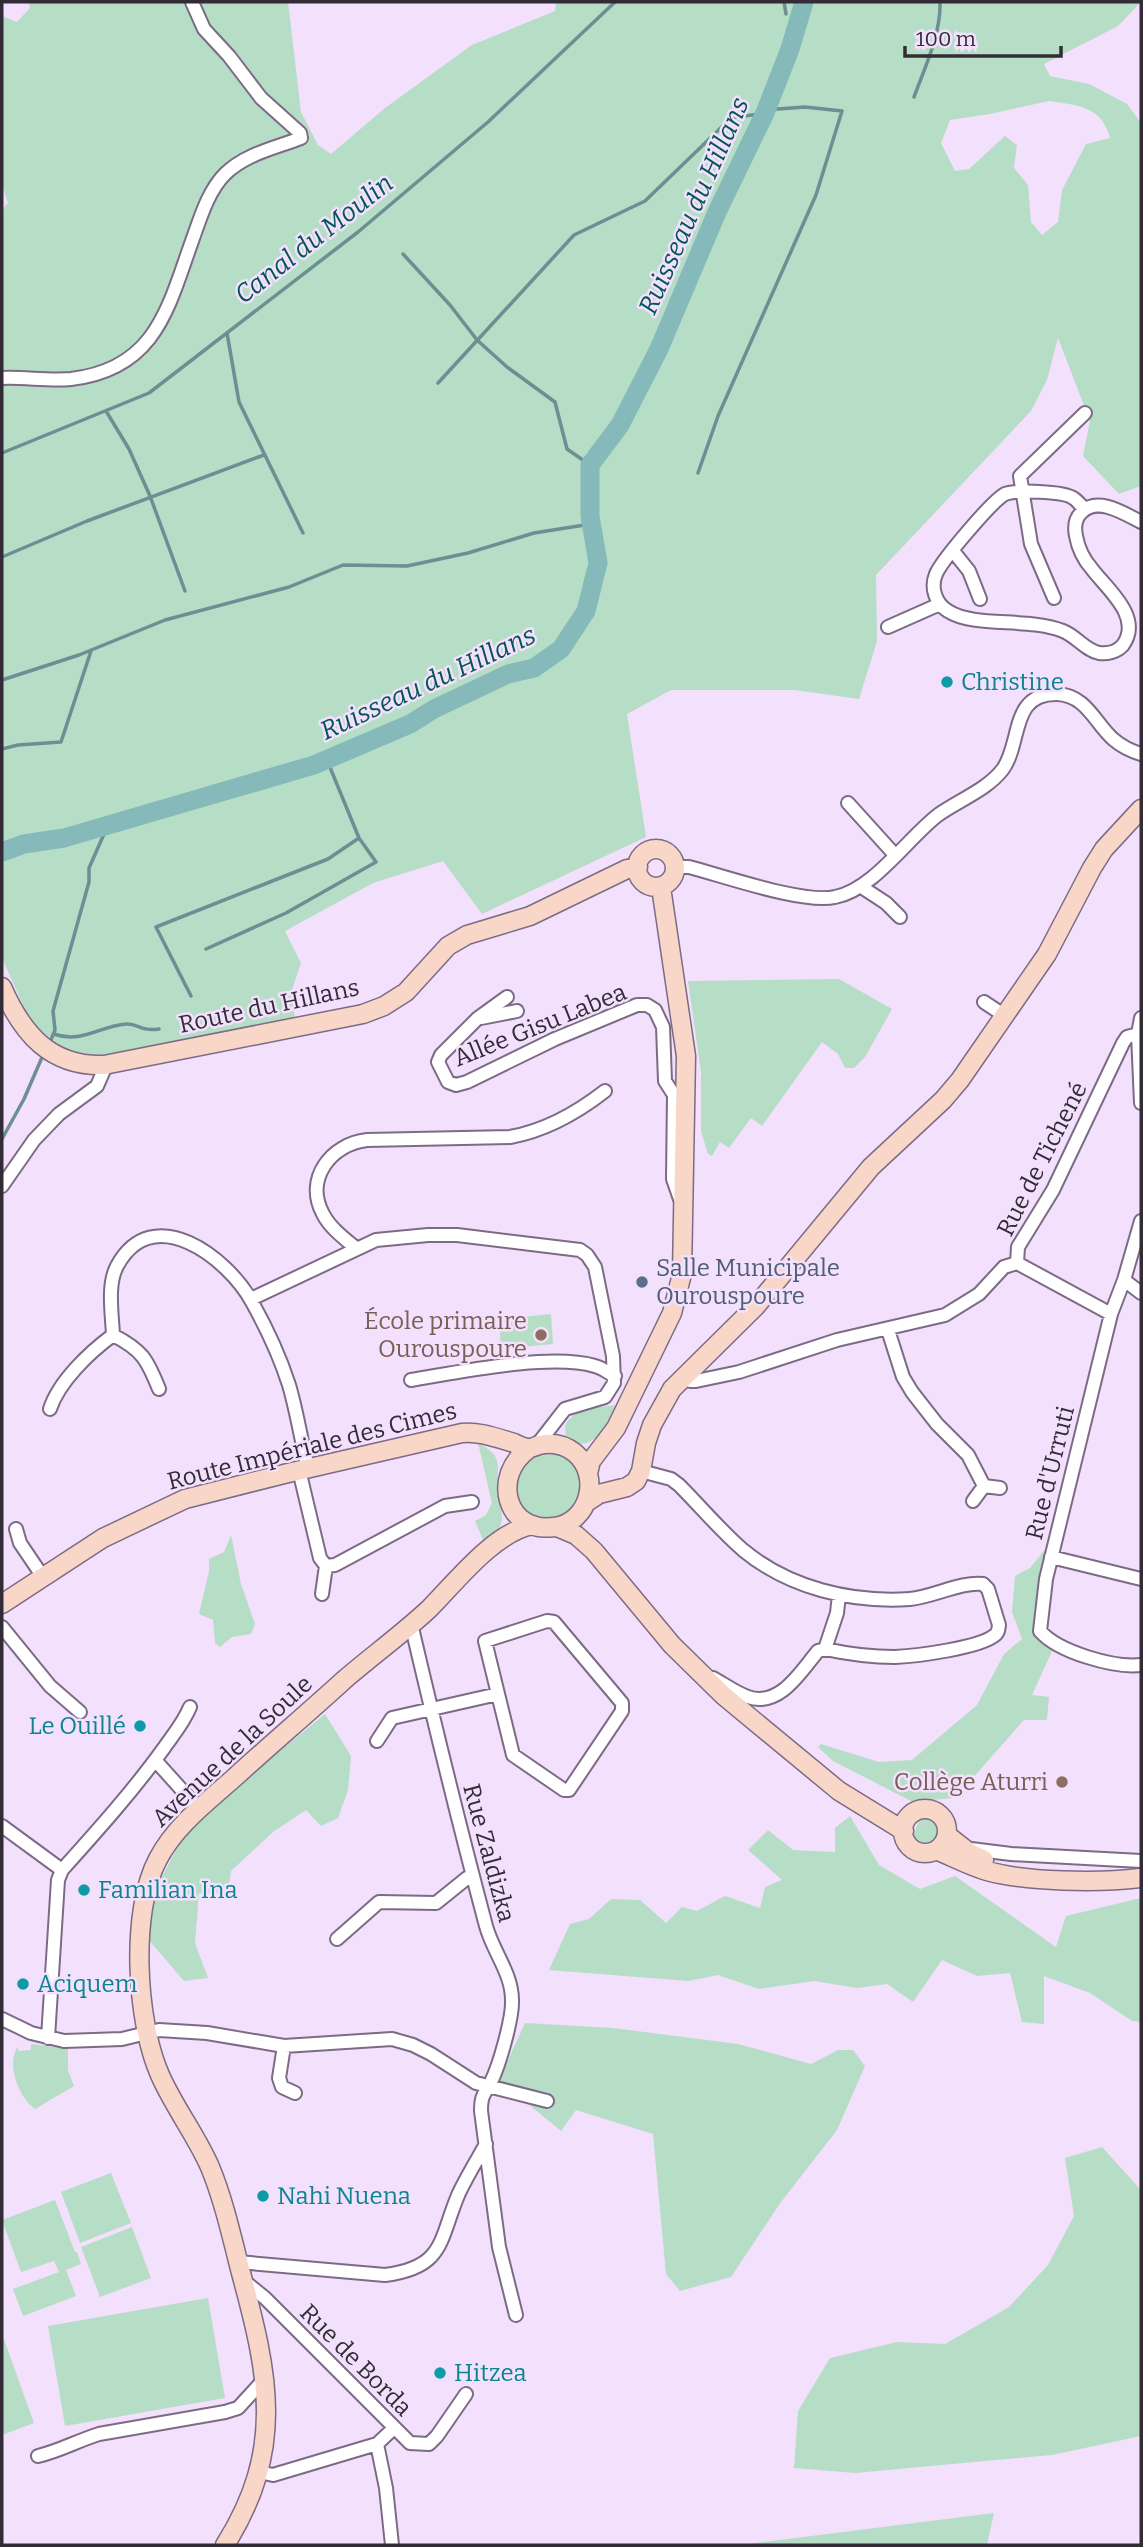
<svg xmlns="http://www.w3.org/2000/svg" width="1143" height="2547" viewBox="0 0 1143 2547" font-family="Bitter,serif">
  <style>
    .green { fill: #b6ddc5; fill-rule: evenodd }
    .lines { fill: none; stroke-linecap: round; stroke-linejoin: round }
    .stream { stroke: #6c8f93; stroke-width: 3.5 }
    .river { stroke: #85b9ba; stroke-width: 19 }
    .street-casing { stroke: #7c6b85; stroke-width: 16 }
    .secondary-casing { stroke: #7c6b85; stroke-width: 21 }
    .street { stroke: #fff; stroke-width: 12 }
    .secondary { stroke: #f8d6c8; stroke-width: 18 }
    .culture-dot { fill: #0f9aa8; stroke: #f3e0fd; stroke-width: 2.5 }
    .service-dot { fill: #5c6f8a; stroke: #f3e0fd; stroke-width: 2.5 }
    .education-dot { fill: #8d6e63; stroke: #f3e0fd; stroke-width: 2.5 }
    .labels { text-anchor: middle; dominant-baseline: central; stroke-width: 5; stroke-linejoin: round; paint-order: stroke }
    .culture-label { font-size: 24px; fill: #0d838f; stroke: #f3e0fd; text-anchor: start }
    .street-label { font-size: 24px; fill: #332c37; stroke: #f3e0fd }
    .service-label { font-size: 24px; fill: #4e5e75; stroke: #f3e0fd; text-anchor: start }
    .education-label { font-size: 24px; fill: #785e54; stroke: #f3e0fd; text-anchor: end }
    .water-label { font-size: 26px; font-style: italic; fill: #045556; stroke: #f3e0fd }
  </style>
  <rect width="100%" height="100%" fill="#f3e0fd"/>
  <path class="green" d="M28,2H288L301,112L318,145L331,154L385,108L472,45L555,11L556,2H1141L1118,26L1044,64L1050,76L1089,84L1127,104L1141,123V486L1119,494L1083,456L1090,421L1058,338L1047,380L1031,411L876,575L877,641L859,699L795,690H671L627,714L646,837L482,914L443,861L373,883L285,931L301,963L291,993L295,1019L106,1056L71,1054L31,1023L2,958V210L8,203L2,185V16L17,22L30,8ZM1049,101C1077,105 1102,106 1110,138L1086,144L1062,190L1058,222L1042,235L1031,222L1028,185L1014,168L1017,145L1005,136L969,169L955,171L941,143L950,120L990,114Z
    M839,979L892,1009L865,1057L854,1068H845L838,1054L822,1042L762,1126L751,1118L729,1148L720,1142L712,1156L708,1154L701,1131V1072L688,981Z
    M551,1314L553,1344L501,1349L499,1319Z
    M615,1405C610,1425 589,1458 566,1437L565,1426C573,1408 597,1408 615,1405Z
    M478,1443C508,1458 494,1469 498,1495C503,1519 507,1525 485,1544L475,1521L486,1515L492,1503Z
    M546,1450L567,1455L584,1479L577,1507C572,1510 565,1518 559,1519C538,1525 510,1507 514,1484C516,1475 522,1466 526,1458Z
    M231,1535L241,1584L255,1624L251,1634L232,1637L220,1647L215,1643L213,1620L199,1614L209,1571V1559L224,1552Z
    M1051,1542L1038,1621L1053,1649L1032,1695L1049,1697L1047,1720H1024L963,1789V1797L913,1802L833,1761L818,1747L821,1744L879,1762L912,1760L977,1705L1004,1654L1022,1639L1012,1612L1015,1576L1030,1568Z
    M325,1714L351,1756L348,1790L338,1818L321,1826L306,1810L273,1832L231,1871L229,1886L218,1893H199L195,1943L208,1978L184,1981L148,1939L155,1891L182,1838L222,1799Z
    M850,1816L879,1865L920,1889L955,1876L1056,1947L1066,1916L1141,1898V2022L1132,2021L1090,1993L1044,1976V2024L1022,2022L1010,1973L977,1976L942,1960L913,2002L887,1984L857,1988L814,1981L759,1989L718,1975L688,1981L549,1970L570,1924L589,1919L611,1899L640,1900L666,1923L682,1907L697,1911L725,1896L760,1908L765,1887L782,1880L748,1850L768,1830L793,1850L835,1852V1828Z
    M928,1818L936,1823L939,1831L936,1840L923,1845L913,1837L919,1820Z
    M525,2023L613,2028L738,2044L811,2064L838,2050H853L865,2066L837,2130L781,2202L731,2277L680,2291L666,2274L653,2134L576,2110L561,2131L499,2080Z
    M31,2044L68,2049V2070L74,2086L35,2109C18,2096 7,2066 17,2047L19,2051L31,2050Z
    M1102,2147L1141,2190V2436L1052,2455L855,2473L794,2468L798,2411L830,2358L897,2342L945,2344L1009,2307L1048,2265L1074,2216L1065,2158Z
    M111,2173L131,2223L80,2243L61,2192Z
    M55,2200L75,2252H77L81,2264L66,2270L76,2296L23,2316L13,2289L59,2272L54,2261L21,2272L2,2220Z
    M132,2227L151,2278L100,2297L81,2247Z
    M208,2298L225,2398L65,2426L48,2326Z
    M2,2334L34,2423L2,2435Z
    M994,2513L987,2545H740Z"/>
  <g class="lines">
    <path class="stream" d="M784,2L786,14
      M914,97C925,67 941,34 940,2
      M403,254L450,305L477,340L507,367L555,402L567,449L590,465
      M227,333L239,402L303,533
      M438,383L574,235L645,201L731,118L765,113
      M106,411L129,449L150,496L185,591
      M2,453L149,393L358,232L488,122L615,2
      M698,473L718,416L816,195L842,111L805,107L778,109L767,107
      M2,557L87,521L264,455
      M2,680L79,655L165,620L289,587L343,565L407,566L468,553L534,533L591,524
      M2,749L18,745L61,742L91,651
      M206,949L286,913L376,862L359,838L327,760
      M191,996L156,927L328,859L359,838
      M54,1034C81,1044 100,1026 126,1024C138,1023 141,1032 159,1029
      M50,1042L55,1030L53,1011L89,882V868L108,825
      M2,1139L24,1099L43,1055"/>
    <path class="river" d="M2,852L24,844L64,838L314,765L410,724L434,709L508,674L534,668L561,649L586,611L598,563L590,516V465L620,425L659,349L717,212L765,113L790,49L804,2"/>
    <g class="street-casing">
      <path id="street" d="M2,378C25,377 48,381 71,379C156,369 168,308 192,241C200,219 208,191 225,174C245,154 275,148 301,138L300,133L261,98L229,56L204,29L192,2
        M1085,509C1081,506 1077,500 1073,498C1063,491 1016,490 1005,494C992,501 942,560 936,574C930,588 936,604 948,611C974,628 1028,617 1063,631C1076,636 1085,650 1099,653C1107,654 1117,652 1123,645C1143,617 1107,589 1092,569C1084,560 1078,547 1076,536C1074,526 1075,518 1082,512C1098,496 1125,514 1141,522
        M953,551L969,571L980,599
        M1054,598L1031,544L1020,476L1085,413
        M888,627L940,604
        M848,803L895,855
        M675,867H689C724,876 803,904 835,897C873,890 908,838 938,815C959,800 987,790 1003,769C1022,742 1010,693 1057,694C1086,695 1095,723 1113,739C1121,746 1131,751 1141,754
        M860,886L886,903L900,917
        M507,997L478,1018L441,1055L438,1062L448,1082L456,1085L467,1082L555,1039L637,1005H647L655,1010L663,1027L665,1081L674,1095L673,1179L680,1199
        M984,1002L1005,1016
        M481,1018L517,1011
        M1138,1034L1141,1103
        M2,1186L34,1140L59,1114L97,1086L104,1070V1065
        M1141,1221L1124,1280L1111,1314L1046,1579L1040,1631C1058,1652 1114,1668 1141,1665
        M357,1249C345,1239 330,1228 323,1214C304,1179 331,1144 367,1140L510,1137C544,1131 578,1112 605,1091
        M1017,1263L1111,1314
        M1124,1280L1141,1293
        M251,1299L376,1240L428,1235H457L580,1250L587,1255L595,1267L613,1356L614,1383L605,1397L565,1409L537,1445
        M888,1330L903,1377L912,1392L937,1424L968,1455L984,1486
        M113,1335C142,1350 147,1359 159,1389
        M684,1374L690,1381H696L739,1372L837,1340L945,1315L979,1294L1004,1267L1017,1263L1018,1247L1053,1190L1123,1043L1127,1037L1138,1034L1141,1018
        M411,1380C460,1372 550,1353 595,1366C603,1368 608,1373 615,1376
        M50,1409C59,1381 90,1352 113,1335C112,1313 107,1285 117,1266C153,1200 228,1258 252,1302C266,1327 280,1357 289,1385C297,1412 301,1440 308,1468
        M299,1470L320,1558L326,1566L335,1565L445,1506L472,1502
        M641,1471L671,1479L679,1485C700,1506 720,1530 743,1550C789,1588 851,1603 910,1599C933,1597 962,1581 983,1584L988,1589L999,1625C998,1630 999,1632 995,1635C980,1648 916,1656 895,1657C871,1657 848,1654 825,1649L837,1613L839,1595
        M973,1501L984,1486L1000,1488
        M16,1529L20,1543L43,1577
        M1051,1557L1141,1579
        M322,1594L326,1566
        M547,1621L554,1622L622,1703V1711L569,1790H564L513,1755L485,1641Z
        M408,1626L413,1632C436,1730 460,1828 486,1926C493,1952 512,1973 512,2000C513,2018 499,2066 491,2082C484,2095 481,2095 481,2111L499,2247L516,2315
        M2,1627L50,1686L80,1712
        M713,1678C724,1684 736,1693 748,1697C780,1708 801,1671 818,1651L825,1649
        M377,1741L392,1718L498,1694
        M155,1760L199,1809
        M2,1826L62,1870
        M971,1849L1011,1854L1141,1861
        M337,1939L379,1902L436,1903L467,1878L473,1876
        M2,2019L31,2033L64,2041L122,2039L159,2030L207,2033L284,2046L392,2039L413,2045L431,2054L476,2083L547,2101
        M48,2038L58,1880L62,1870C97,1831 133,1791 164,1748C173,1735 184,1722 190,1707
        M284,2046L279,2078L282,2087L295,2093
        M238,2262L385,2275C446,2267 439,2239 459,2193C467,2176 477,2160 486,2144
        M243,2280L265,2298L410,2443L429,2444L437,2436L466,2394
        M38,2456C59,2451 77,2441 99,2434L225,2412L238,2408L260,2384L265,2383
        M259,2472L273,2475L377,2444
        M392,2545L386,2488L377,2444L394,2428"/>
    </g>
    <g class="secondary-casing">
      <path id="secondary" d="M637 868a19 19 0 1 1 38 0a19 19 0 1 1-38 0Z
        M2,987C22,1033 50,1067 104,1065L363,1014L384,1006L406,992L448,946L467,935L530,916L627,869L638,867
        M588,1473L591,1461L616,1428L672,1313L682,1274L686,1056L661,887
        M587,1502L599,1494L627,1487L636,1481L641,1471L646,1443L652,1425L672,1389L756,1306L871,1167L943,1100L960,1080L1047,954L1092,868L1104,849L1141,809
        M557,1527L576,1535L594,1551L672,1645L724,1696L839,1791L904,1831
        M2,1604L103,1538L185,1499L288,1473L462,1433C479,1431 497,1438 514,1443C518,1445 525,1448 529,1448C533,1448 536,1446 539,1445C552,1442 565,1445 575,1453C602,1476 589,1523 554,1527C506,1534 490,1475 530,1448
        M903 1831a22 22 0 1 1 44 0a22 22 0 1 1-44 0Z
        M947,1835L970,1853L984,1860
        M936,1850C953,1857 970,1866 987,1871C1027,1882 1099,1883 1140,1878
        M225,2545C285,2450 269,2376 241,2273C232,2238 224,2201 210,2167C196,2135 174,2107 160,2075C136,2021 130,1911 158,1859C175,1826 207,1802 234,1778C270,1745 308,1713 344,1680C372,1656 402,1634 429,1609C456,1582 494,1532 533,1525"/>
    </g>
    <use href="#street" class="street"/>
    <use href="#secondary" class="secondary"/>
  </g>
  <g class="culture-dot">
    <circle cx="947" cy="682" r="7"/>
    <circle cx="140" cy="1726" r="7"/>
    <circle cx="84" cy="1890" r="7"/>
    <circle cx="23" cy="1984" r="7"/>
    <circle cx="263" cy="2196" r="7"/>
    <circle cx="440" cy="2373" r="7"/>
  </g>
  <circle class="service-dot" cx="642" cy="1282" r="7"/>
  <g class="education-dot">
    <circle cx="541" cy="1335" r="7"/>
    <circle cx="1062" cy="1782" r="7"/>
  </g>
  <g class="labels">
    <g class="culture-label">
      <text x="961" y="682">Christine</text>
      <text x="126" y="1726" text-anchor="end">Le Ouillé</text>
      <text x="98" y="1890">Familian Ina</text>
      <text x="37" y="1984">Aciquem</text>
      <text x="277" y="2196">Nahi Nuena</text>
      <text x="454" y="2373">Hitzea</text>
    </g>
    <g class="street-label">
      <text transform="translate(269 1006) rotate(-12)">Route du Hillans</text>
      <text transform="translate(540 1025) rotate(-22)">Allée Gisu Labea</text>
      <text transform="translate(1042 1159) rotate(-63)">Rue de Tichené</text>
      <text transform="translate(312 1446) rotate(-14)">Route Impériale des Cimes</text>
      <text transform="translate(1050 1473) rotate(-76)">Rue d'Urruti</text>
      <text transform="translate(232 1751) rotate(-43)">Avenue de la Soule</text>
      <text transform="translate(489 1853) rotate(75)">Rue Zaldizka</text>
      <text transform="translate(356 2360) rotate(45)">Rue de Borda</text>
    </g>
    <g class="service-label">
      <text x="656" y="1268">Salle Municipale<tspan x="656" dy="28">Ourouspoure</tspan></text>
    </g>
    <g class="education-label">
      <text x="527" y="1321">École primaire<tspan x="527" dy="28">Ourouspoure</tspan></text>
      <text x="1048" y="1782">Collège Aturri</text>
    </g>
    <g class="water-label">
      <text transform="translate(694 206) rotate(-66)">Ruisseau du Hillans</text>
      <text transform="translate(314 239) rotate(-38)">Canal du Moulin</text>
      <text transform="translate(428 683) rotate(-25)">Ruisseau du Hillans</text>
    </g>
  </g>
  <rect width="1143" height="2547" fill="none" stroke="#332c37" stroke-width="7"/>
  <path d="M905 46v10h156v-10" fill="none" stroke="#332c37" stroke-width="3.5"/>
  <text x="916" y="46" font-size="21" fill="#332c37" stroke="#f3e0fd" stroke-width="5" paint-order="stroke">100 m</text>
</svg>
